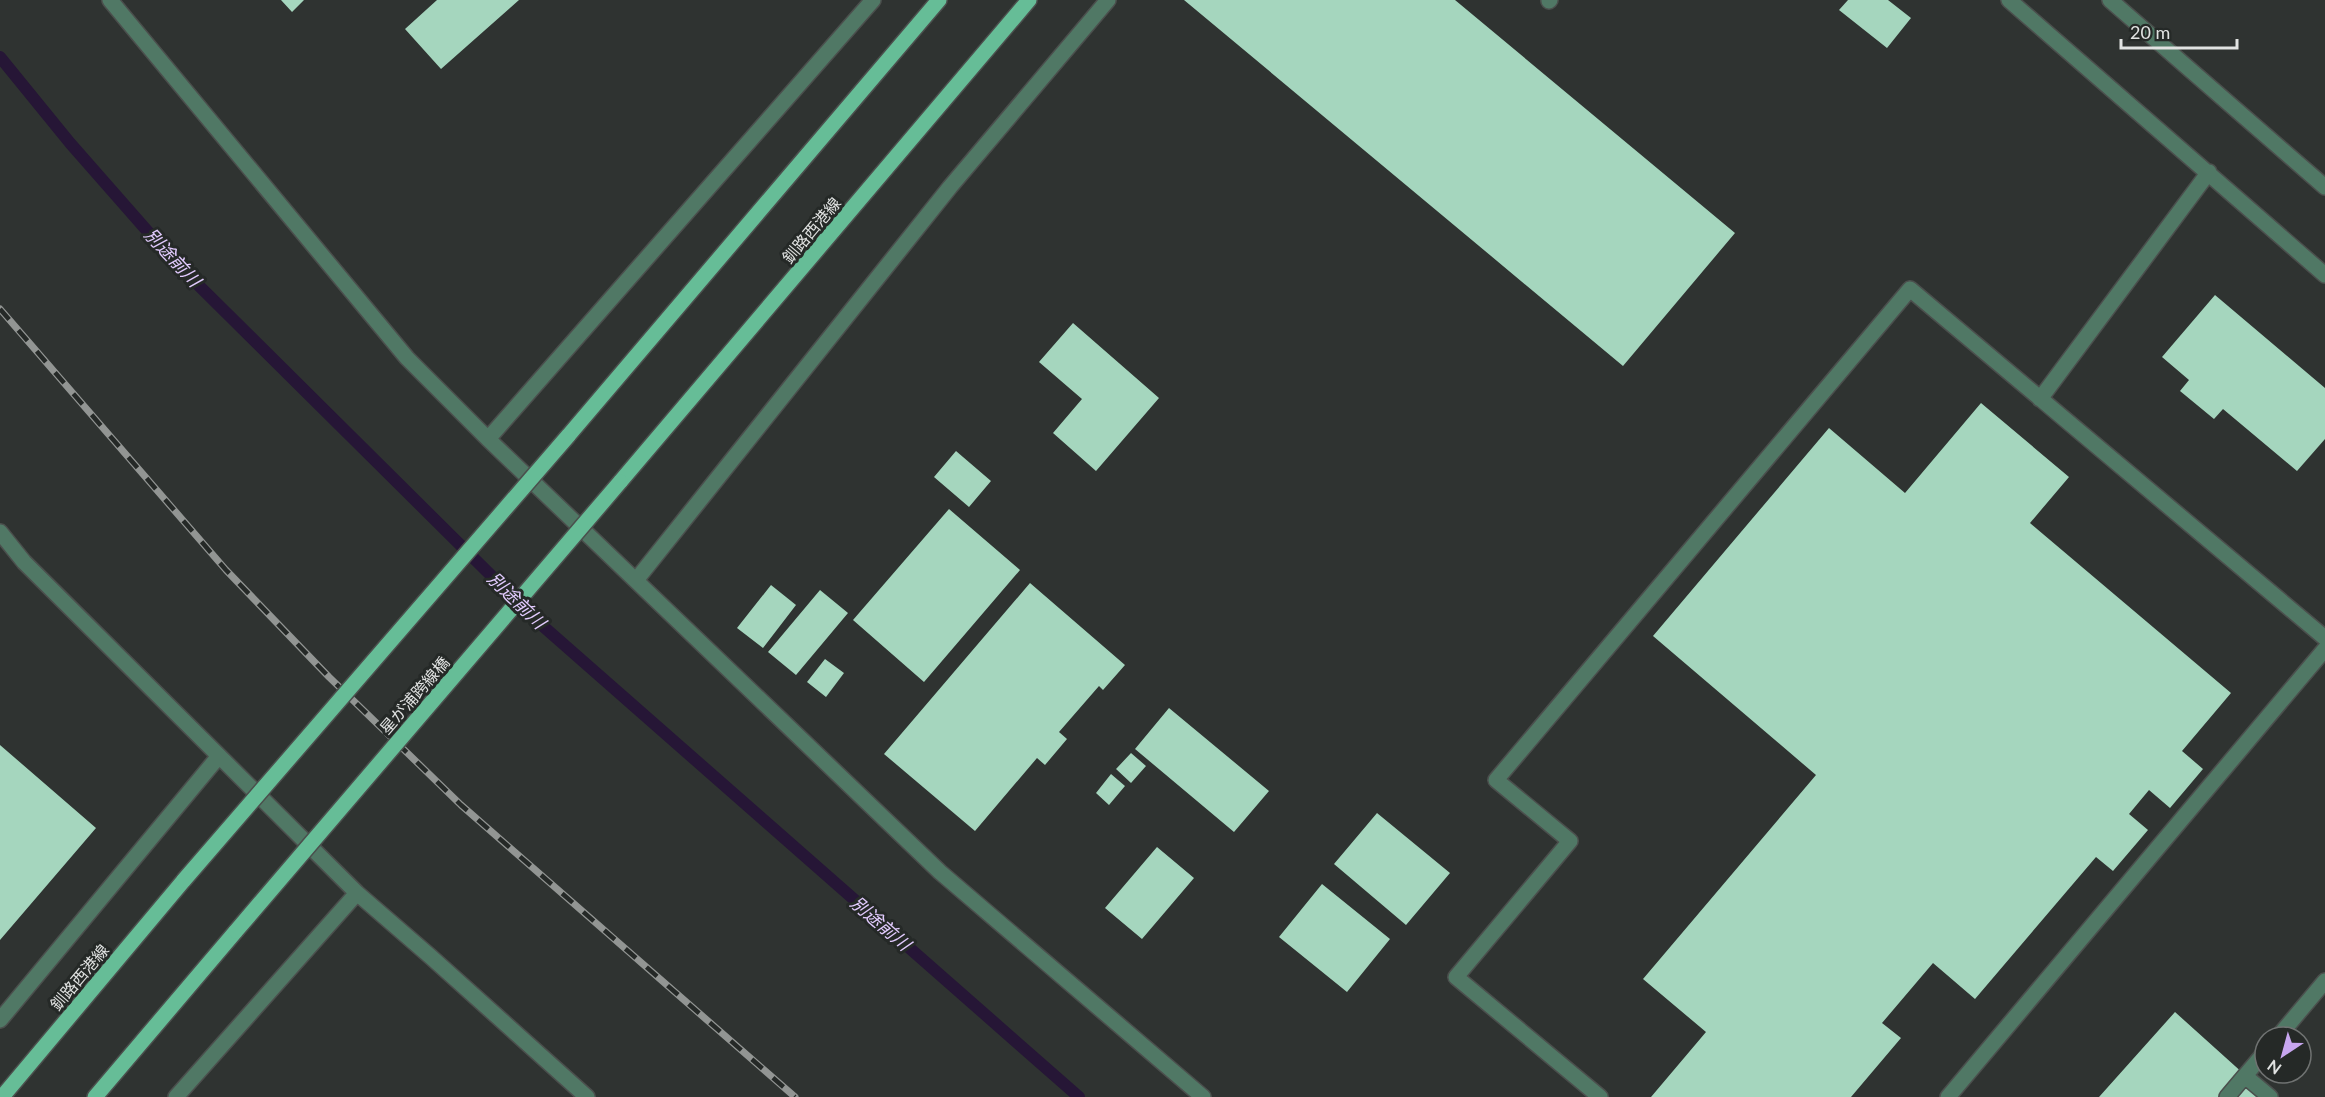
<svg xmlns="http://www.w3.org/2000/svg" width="2325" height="1097" viewBox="0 0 2325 1097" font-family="Lato,'Noto Sans JP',sans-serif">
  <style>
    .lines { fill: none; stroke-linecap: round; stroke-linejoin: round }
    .stream { stroke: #261636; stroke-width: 12 }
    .building { fill: #a5d6be }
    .minor-casing { stroke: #4b4f4d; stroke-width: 18 }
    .major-casing { stroke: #4b4f4d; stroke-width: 18 }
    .minor { stroke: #507865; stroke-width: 15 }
    .major { stroke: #66bd97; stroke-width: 15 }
    .rail-casing { stroke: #929593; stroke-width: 7 }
    .rail { stroke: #252927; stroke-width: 4.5; stroke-dasharray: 14; stroke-linecap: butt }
    .major-bridge-casing { stroke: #4b4f4d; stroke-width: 18; stroke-linecap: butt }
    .major-bridge { stroke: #66bd97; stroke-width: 15 }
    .labels { text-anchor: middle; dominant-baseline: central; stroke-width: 6; stroke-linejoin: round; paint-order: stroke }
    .street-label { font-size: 16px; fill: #e1e3e2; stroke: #252927 }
    .water-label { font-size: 18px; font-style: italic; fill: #e2cbfe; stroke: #252927 }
  </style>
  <rect width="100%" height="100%" fill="#2f3331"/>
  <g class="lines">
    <path class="stream" d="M0,57L70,143L171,258L536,620L1079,1097"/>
  </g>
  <path class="building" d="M281,0H304L292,12Z
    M437,0H519L441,69L405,29Z
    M1184,0H1455L1735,233L1623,366Z
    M1848,0H1888L1911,18L1887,48L1839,10Z
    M2215,295L2325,388V439L2297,471L2223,409L2214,419L2180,391L2189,380L2162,357Z
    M1073,323L1159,398L1096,471L1053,433L1082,399L1039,362Z
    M1981,403L2069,477L2030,523L2231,693L2182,751L2203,769L2170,808L2149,790L2129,814L2148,830L2113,871L2096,857L1975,999L1933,963L1882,1023L1901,1038L1851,1097H1651L1706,1032L1643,979L1816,775L1653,636L1829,428L1905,493Z
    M956,451L991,481L969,507L934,477Z
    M949,509L1020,570L924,682L853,620Z
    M1030,583L1125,665L1103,690L1099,686L1059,732L1067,739L1045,765L1037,758L975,831L884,754Z
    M771,585L796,605L763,648L737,628Z
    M820,590L848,613L796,675L768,652Z
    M825,659L844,673L826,697L807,682Z
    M1169,708L1269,791L1234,832L1135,749Z
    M0,745L96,828L0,940Z
    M1131,753L1146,766L1131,783L1116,769Z
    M1111,774L1125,786L1109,805L1096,793Z
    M1377,813L1450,873L1406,925L1334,864Z
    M1157,847L1194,878L1142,939L1105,908Z
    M1322,884L1390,939L1347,992L1279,937Z
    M2175,1012L2265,1093L2261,1097H2099Z"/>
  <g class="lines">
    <g class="minor-casing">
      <path id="minor" d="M110,0L407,358L488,439L940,872L1203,1097
        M2009,0L2325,275
        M2110,0L2325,187
        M1549,1L1550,0
        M2040,399L2209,172
        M488,439L873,0
        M0,532L24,562L357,893L431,957L587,1097
        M637,579L950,187L1108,0
        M0,1020L219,756
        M2278,1037L2325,981
        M2245,1076L2270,1097
        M176,1097L357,893
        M1600,1097L1456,977L1570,841L1496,780L1910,289L2325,638
        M1948,1097L2325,649
        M2227,1097L2265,1052"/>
    </g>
    <g class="major-casing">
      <path id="major" d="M568,436L939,0
        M620,482L1029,0
        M2,1097L184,880
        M95,1097L236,931"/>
    </g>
    <use href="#minor" class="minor"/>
    <use href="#major" class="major"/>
    <g class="rail-casing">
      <path id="rail" d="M0,309L226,570L329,677L461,805L795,1097"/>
    </g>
    <use href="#rail" class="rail"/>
    <g class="major-bridge-casing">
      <path id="major-bridge" d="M184,880L568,436
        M236,931L620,482"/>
    </g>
    <use href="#major-bridge" class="major-bridge"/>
  </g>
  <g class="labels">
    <g class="street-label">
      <text transform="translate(811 230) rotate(-50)">釧路西港線</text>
      <text transform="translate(414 695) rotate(-49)">星が浦跨線橋</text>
      <text transform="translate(79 977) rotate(-50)">釧路西港線</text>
    </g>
    <g class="water-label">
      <text transform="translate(173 257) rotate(47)">別途前川</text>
      <text transform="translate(517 600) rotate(44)">別途前川</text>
      <text transform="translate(881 923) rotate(41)">別途前川</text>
    </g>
  </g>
  <g transform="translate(2283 1055) rotate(216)"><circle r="28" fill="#252927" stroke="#707372" stroke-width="1.5"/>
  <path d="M0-4.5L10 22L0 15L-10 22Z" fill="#c7a6ef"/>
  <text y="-9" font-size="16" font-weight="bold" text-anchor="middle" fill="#e1e3e2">N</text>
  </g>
  <path d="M2121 39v9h116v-9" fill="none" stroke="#e1e3e2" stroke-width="3"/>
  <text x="2130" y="39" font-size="18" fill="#e1e3e2" stroke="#252927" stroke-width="4.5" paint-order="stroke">20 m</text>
</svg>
